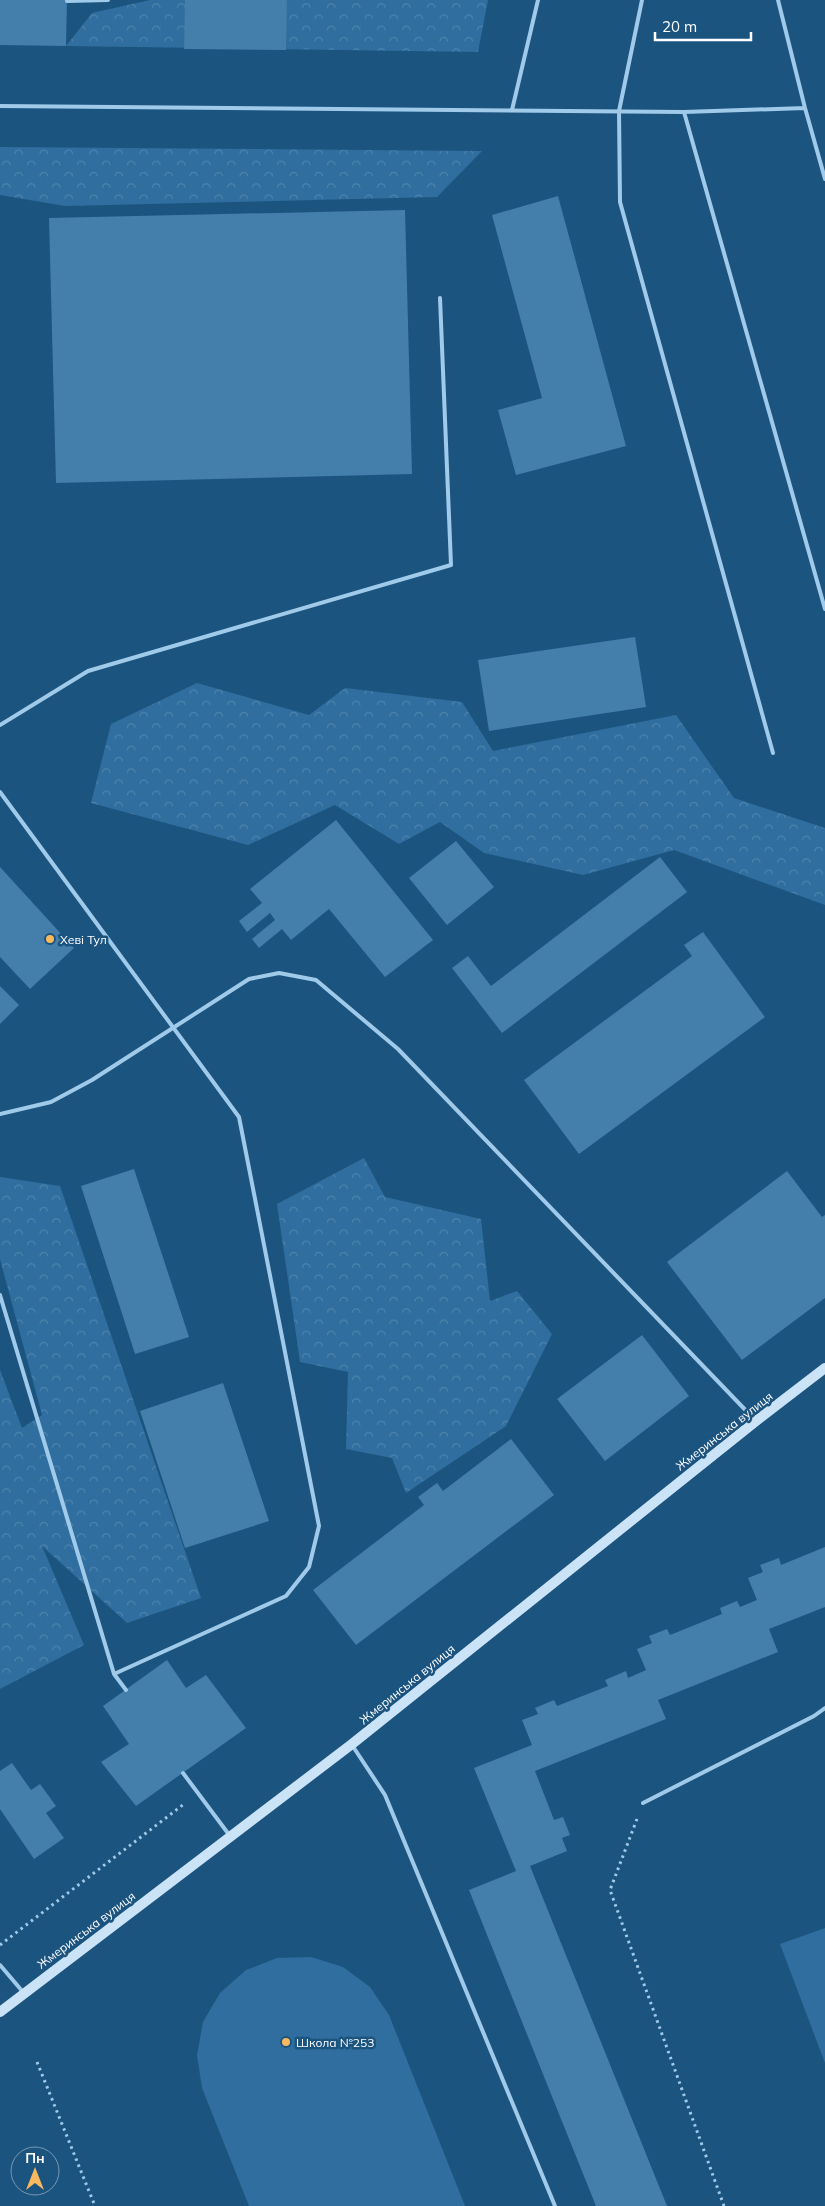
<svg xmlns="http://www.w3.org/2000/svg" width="825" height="2206" viewBox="0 0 825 2206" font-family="Mulish,sans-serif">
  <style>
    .forest { fill: url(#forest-crowns) }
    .garden { fill: #2f6e9f }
    .building { fill: #447eaa }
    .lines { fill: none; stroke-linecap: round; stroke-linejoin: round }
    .path { stroke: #a0cae9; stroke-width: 3; stroke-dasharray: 2.5 4; stroke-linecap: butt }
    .service { stroke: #a0cae9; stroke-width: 4 }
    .secondary { stroke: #cbe3f7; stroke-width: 10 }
    .poi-dot { fill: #fab95d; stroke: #1c5480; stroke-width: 2 }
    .labels { text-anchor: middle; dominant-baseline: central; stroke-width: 5; stroke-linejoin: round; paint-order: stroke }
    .poi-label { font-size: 12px; fill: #fff; stroke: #1c5480; text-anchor: start }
    .street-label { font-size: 12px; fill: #fff; stroke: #1c5480 }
  </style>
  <defs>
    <pattern id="forest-crowns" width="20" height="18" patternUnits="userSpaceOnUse" patternTransform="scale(1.25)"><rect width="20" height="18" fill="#2f6e9f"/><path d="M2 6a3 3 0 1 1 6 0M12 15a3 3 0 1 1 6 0" fill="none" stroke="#4e84ad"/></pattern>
  </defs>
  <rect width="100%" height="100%" fill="#1c5480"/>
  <path class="forest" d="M150,0H488L478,52L66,46L92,13Z
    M0,147L482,151L437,197L65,206L0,195Z
    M197,683L309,715L345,688L462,702L493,751L676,715L734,798L825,828V905L674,850L583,875L484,853L440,822L399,844L335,805L248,845L91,803L111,724Z
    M364,1158L385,1197L481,1219L490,1301L517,1291L552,1334L506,1426L406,1493L392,1458L346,1449L348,1372L300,1362L277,1204Z
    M0,1177L60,1186L201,1598L127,1623L42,1546L84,1645L0,1689V1370L22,1428L42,1415L0,1259Z"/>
  <path class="garden" d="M825,1928V2063L780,1944Z
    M311,1957L343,1967L370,1987L389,2015L465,2206H249L202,2088L197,2055L203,2022L220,1993L246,1970L277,1958Z"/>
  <path class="building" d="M0,0H67L66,46L0,45Z
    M185,0H287L286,50L184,49Z
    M558,196L626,446L516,475L498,410L542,398L492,215Z
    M405,210L412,474L56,483L49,218Z
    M635,637L646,707L489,731L478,660Z
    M336,820L433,940L385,977L329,909L291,940L282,929L259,948L252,939L275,920L270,913L247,932L239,921L262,903L250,889Z
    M456,841L494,887L447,925L409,878Z
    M660,857L687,892L502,1033L452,968L468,956L491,986Z
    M0,867L74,948L30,989L0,957Z
    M703,932L765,1017L579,1154L524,1080L692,956L684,945Z
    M0,986L19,1005L0,1024Z
    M134,1169L189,1337L135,1354L81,1186Z
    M787,1171L822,1217L825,1215V1298L742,1360L667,1262Z
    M642,1335L689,1396L605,1461L557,1399Z
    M223,1383L269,1521L185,1548L140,1411Z
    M511,1439L554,1495L356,1645L313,1590L424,1505L418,1497L437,1483L443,1491Z
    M825,1547V1607L769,1629L778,1652L658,1700L666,1719L535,1771L554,1820L563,1817L570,1835L562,1838L567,1851L530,1866L667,2206H596L469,1890L516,1871L474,1768L532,1745L522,1720L538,1714L535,1708L554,1700L557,1706L608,1686L605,1680L626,1671L628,1678L646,1670L637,1649L652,1643L649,1636L667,1629L670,1635L722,1614L720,1608L737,1601L740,1607L757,1600L748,1578L763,1572L760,1565L779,1558L781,1565Z
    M167,1660L186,1688L206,1675L246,1728L136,1806L101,1762L129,1744L103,1706Z
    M12,1763L31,1790L40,1784L56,1806L46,1813L64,1838L34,1859L0,1809V1771Z"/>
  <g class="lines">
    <path class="path" d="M637,1819L610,1890L724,2206
      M0,1945L184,1804
      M37,2062L95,2206"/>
    <path class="service" d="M642,0L619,111L620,202L773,753
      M778,0L805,108L825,179
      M67,1L108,0
      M0,106L684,112L805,108
      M512,110L538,0
      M684,112L825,609
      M0,725L88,671L451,565L440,298
      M0,792L239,1117L319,1526L309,1567L286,1596L114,1674
      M0,1114L51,1102L92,1080L249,979L279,973L316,980L398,1049L756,1421
      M0,1295L114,1674L126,1690
      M352,1745L385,1795L555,2206
      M183,1773L230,1836
      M643,1803L814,1716L825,1708
      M0,1965L23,1992"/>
    <path class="secondary" d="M0,2012L352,1744L756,1421L825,1368"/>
  </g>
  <g class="poi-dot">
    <circle cx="50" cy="939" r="5"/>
    <circle cx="286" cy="2042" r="5"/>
  </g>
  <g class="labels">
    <g class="poi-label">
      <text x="60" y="939">Хеві Тул</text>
      <text x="296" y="2042">Школа №253</text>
    </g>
    <g class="street-label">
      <text transform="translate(724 1431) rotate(-38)">Жмеринська вулиця</text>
      <text transform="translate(407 1684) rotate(-39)">Жмеринська вулиця</text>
      <text transform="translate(86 1930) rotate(-37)">Жмеринська вулиця</text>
    </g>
  </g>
  <g transform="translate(35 2171)"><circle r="24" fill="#1c5480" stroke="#7798b3"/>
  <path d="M0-4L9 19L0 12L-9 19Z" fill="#fab95d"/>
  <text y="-8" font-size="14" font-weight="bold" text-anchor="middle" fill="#ffffff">Пн</text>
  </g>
  <path d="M655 32v8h96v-8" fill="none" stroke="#ffffff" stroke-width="2.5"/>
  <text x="662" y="32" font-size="15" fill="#ffffff" stroke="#1c5480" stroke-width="4" paint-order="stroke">20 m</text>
</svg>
